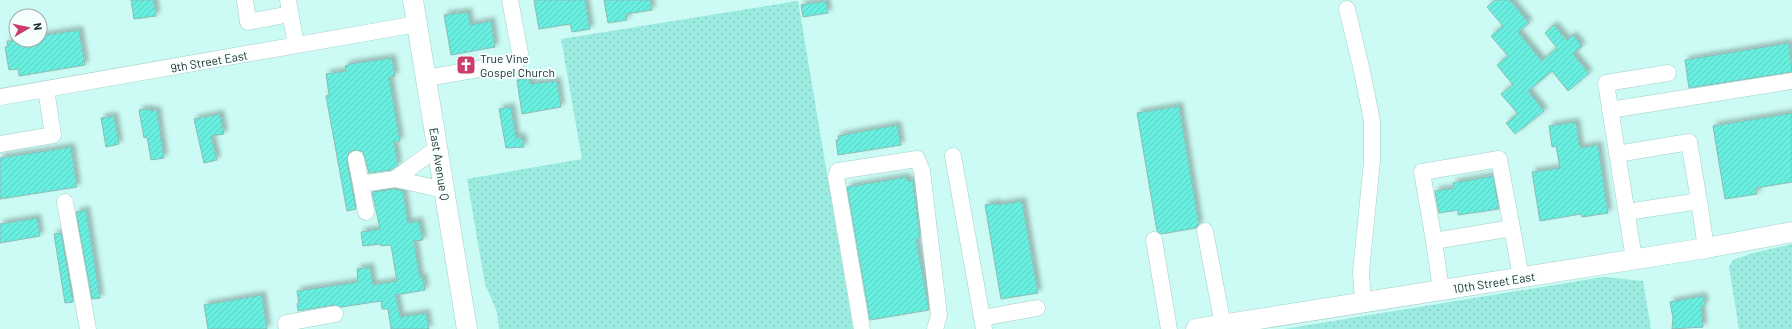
<svg xmlns="http://www.w3.org/2000/svg" width="1792" height="329" viewBox="0 0 1792 329" font-family="Barlow,sans-serif">
  <style>
    .grass { fill: url(#grass-dots) }
    .building { fill: url(#building-hatch); stroke: #8dbbb4; filter: url(#shadow) }
    .lines { fill: none; stroke-linecap: round; stroke-linejoin: round }
    .minor-casing { stroke: #a0cfc8; stroke-width: 17 }
    .major-casing { stroke: #a0cfc8; stroke-width: 21 }
    .minor { stroke: #fff; stroke-width: 16 }
    .major { stroke: #fff; stroke-width: 20 }
    .labels { text-anchor: middle; dominant-baseline: central; stroke-width: 4; stroke-linejoin: round; paint-order: stroke }
    .poi-label { font-size: 12px; fill: #1a2d2b; stroke: #f6fffd; text-anchor: start }
    .street-label { font-size: 12px; fill: #1a2d2b; stroke: #f6fffd }
  </style>
  <defs>
    <pattern id="grass-dots" width="8" height="8" patternUnits="userSpaceOnUse"><rect width="8" height="8" fill="#9bebe0"/><path d="M2 2h.1M6 6h.1" fill="none" stroke="#85cac0" stroke-width="1.8" stroke-linecap="round"/></pattern>
    <pattern id="building-hatch" width="6" height="6" patternUnits="userSpaceOnUse"><rect width="6" height="6" fill="#67efe0"/><path d="M-1 1l2-2M0 6l6-6M5 7l2-2" fill="none" stroke="#59cdc0"/></pattern>
    <filter id="shadow"><feDropShadow dx="3.5" dy="-3.5" stdDeviation="2" flood-color="#0004"/></filter>
  </defs>
  <rect width="100%" height="100%" fill="#cbfbf4"/>
  <path class="grass" d="M798,1L853,329H499L497,312L485,284L467,179L582,159L561,39Z
    M1792,244V329H1739L1729,267L1733,260L1753,253Z
    M1603,277L1643,281L1651,329H1284Z"/>
  <path class="building" d="M131,0H154L156,16L134,19Z
    M534,0H585L590,29L572,32L570,24L539,29Z
    M604,0H650L652,10L626,14L627,20L608,23Z
    M1495,0H1510L1529,23L1518,32L1542,61L1557,48L1545,33L1554,25L1567,40L1573,35L1582,46L1573,54L1589,73L1568,91L1552,71L1528,91L1544,111L1515,134L1506,123L1518,114L1501,94L1513,85L1497,65L1508,56L1491,36L1503,26L1487,7Z
    M826,1L828,13L803,17L801,5Z
    M468,12L470,25L491,21L495,47L451,55L444,15Z
    M79,30L85,65L19,76L18,69L9,70L5,47H8L7,41L40,40V36Z
    M1789,43L1792,72L1689,88L1685,60Z
    M392,58L395,76L389,77L400,141L394,142L398,165L391,170L369,173L363,152L355,150L349,152L347,161L356,209L347,211L326,96L329,95L326,74L346,71L345,66L349,65V64Z
    M529,78L530,84L557,81L561,107L522,114L517,80Z
    M1179,106L1199,224L1196,228L1161,234L1157,231L1137,113Z
    M511,107L516,138L522,137L524,147L506,148L499,109Z
    M150,109V111L157,110L164,158L151,160L147,137L144,138L139,110Z
    M1792,113V182L1756,188L1757,194L1725,199L1713,126Z
    M220,114L224,134L211,136L217,160L204,163L194,119Z
    M114,116L119,144L106,147L101,118Z
    M1576,122L1580,148L1598,145L1608,213L1582,217L1581,214L1540,221L1532,172L1560,168L1556,146L1552,147L1549,126Z
    M897,125L901,145L838,155L836,140H839L838,136Z
    M71,147L77,187L0,199V158Z
    M1493,176L1499,209L1458,215V210L1439,213L1435,191L1454,188L1453,183Z
    M906,177L907,181L913,180L920,238L916,239L929,310L870,320L847,187Z
    M395,189L403,191L408,223L419,221L423,240L414,241L420,278L423,277L425,290L396,295L400,317L426,313L429,329H391L388,309H382L381,301L341,307L333,305L298,311L297,304L299,303L297,291L358,282L357,269L370,267L373,285L397,281L391,245L381,246V244L363,246L361,232L380,229L372,192Z
    M1022,201L1038,293L1001,299L985,205L997,203V205Z
    M86,210L100,298L92,299L76,212Z
    M37,218L40,236L0,243V224Z
    M61,233L73,302L65,303L54,234Z
    M262,295L267,329H208L204,305Z
    M1703,296L1705,305L1701,306L1703,327L1672,329L1673,318L1670,302Z"/>
  <g class="lines">
    <g class="minor-casing">
      <path id="minor" d="M245,0L248,22L290,14
        M288,0L296,45
        M1347,9L1362,71L1372,121V161L1361,272L1363,302
        M426,78L515,63L518,60L520,53L510,0
        M0,97L417,24
        M1610,110L1792,81
        M0,144L53,135L46,89
        M437,148L395,179L444,190
        M1617,154L1689,142L1699,201L1627,212
        M953,156L984,329
        M356,159L361,184
        M1699,201L1706,248
        M65,202L88,329
        M366,212L361,184L395,179
        M1205,231L1223,325
        M1154,240L1169,329
        M1434,241L1422,172L1499,159L1512,228
        M1634,259L1606,83L1668,73
        M1441,290L1434,241L1512,228L1521,277
        M982,318L1037,308
        M287,329L286,323L335,314
        M862,329L836,177L838,171L917,159L922,171L939,315L935,329"/>
    </g>
    <g class="major-casing">
      <path id="major" d="M413,0L467,329
        M1196,329L1706,248L1792,232"/>
    </g>
    <use href="#minor" class="minor"/>
    <use href="#major" class="major"/>
  </g>
  <defs>
    <g id="church-square" transform="scale(1)"><rect x="-9" y="-9" width="18" height="18" rx="4" fill="#cb3e6b" stroke="#f6fffd"/><path d="M-1.2-6h2.4v3.5h3.3v2.4h-3.3V6h-2.4V-.1h-3.3v-2.4h3.3Z" fill="#fff"/></g>
  </defs>
  <g fill-rule="evenodd">
    <use href="#church-square" x="466" y="65"/>
  </g>
  <g class="labels">
    <g class="poi-label">
      <text x="480" y="58">True Vine<tspan x="480" dy="14">Gospel Church</tspan></text>
    </g>
    <g class="street-label">
      <text transform="translate(209 61) rotate(-10)">9th Street East</text>
      <text transform="translate(440 164) rotate(81)">East Avenue Q</text>
      <text transform="translate(1494 282) rotate(-9)">10th Street East</text>
    </g>
  </g>
  <g transform="translate(28 28) rotate(81)"><circle r="19" fill="#f6fffd" stroke="#9eaba9"/>
  <path d="M0-3L7 15L0 10L-7 15Z" fill="#cb3e6b"/>
  <text y="-6" font-size="11" font-weight="bold" text-anchor="middle" fill="#1a2d2b">N</text>
  </g>
</svg>
